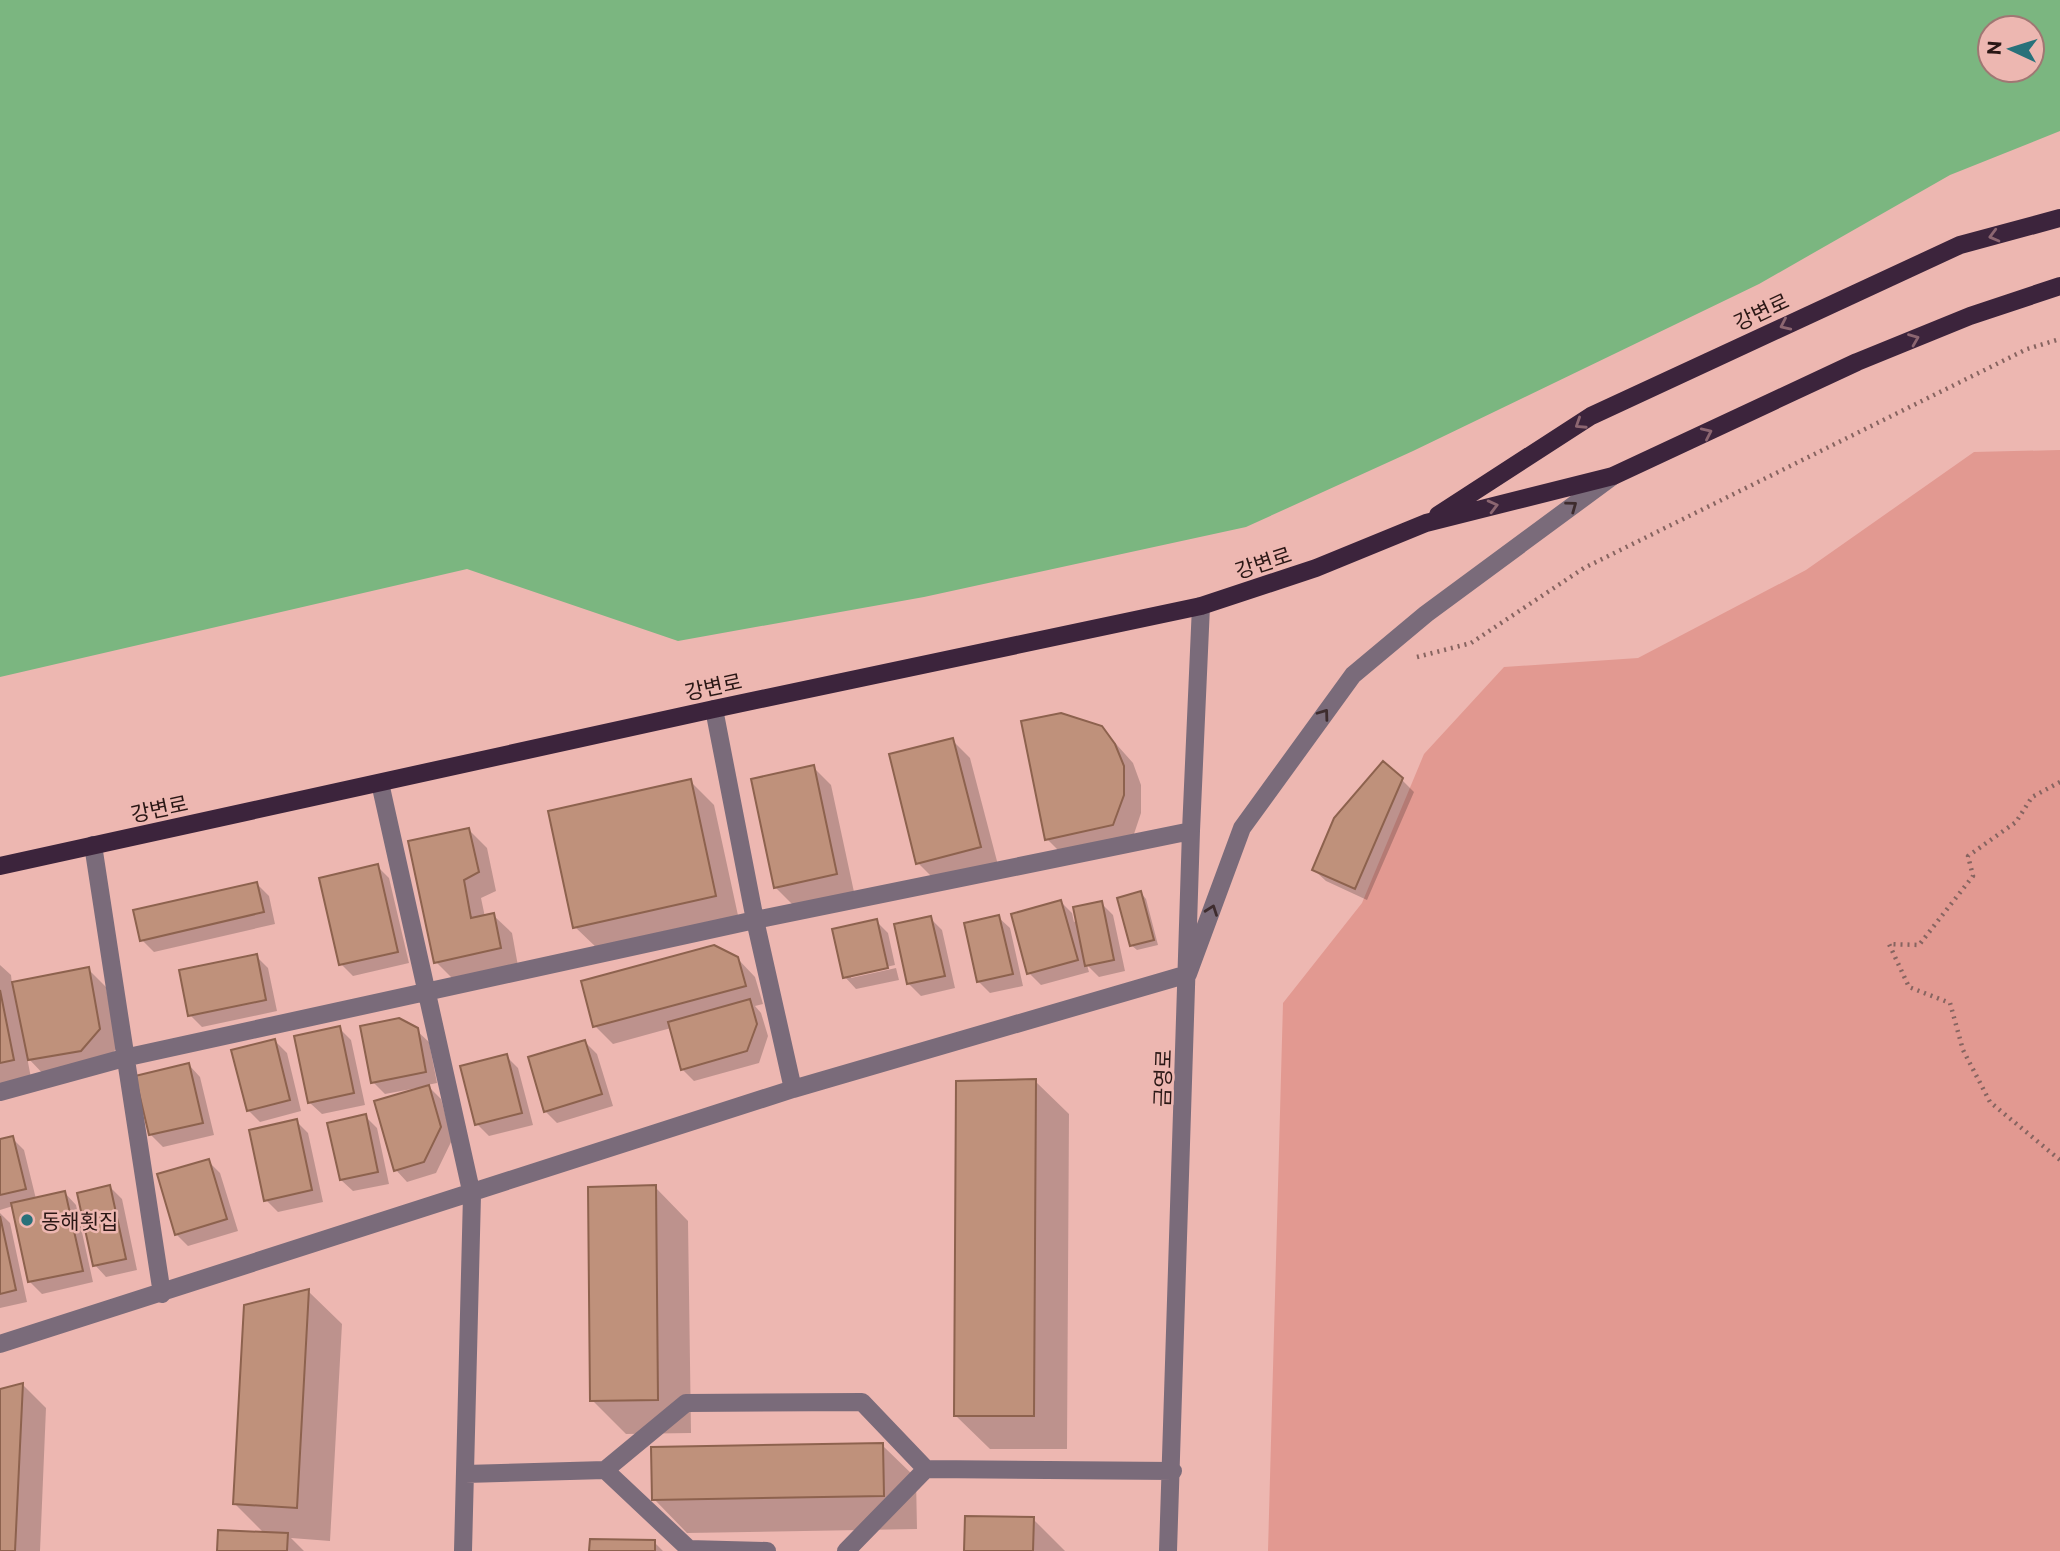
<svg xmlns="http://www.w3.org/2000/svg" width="2060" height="1551" viewBox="0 0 2060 1551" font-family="Commissioner,'Noto Sans KR',sans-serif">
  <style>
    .green { fill: #e29991 }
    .water { fill: #7bb680; fill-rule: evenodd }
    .shadow { fill: #0003 }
    .building { fill: #bf917b; stroke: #8d624e; stroke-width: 2 }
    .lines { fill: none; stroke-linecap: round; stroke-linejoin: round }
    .path { stroke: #876460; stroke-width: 4.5; stroke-dasharray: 2 5; stroke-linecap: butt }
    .minor { stroke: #7a6b7a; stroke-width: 18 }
    .major { stroke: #3c243c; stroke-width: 18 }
    .oneway { stroke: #8c6671 }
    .oneway2 { stroke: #3e2c2e }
    .poi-dot { fill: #28717a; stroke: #edb7b1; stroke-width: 2.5 }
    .labels { text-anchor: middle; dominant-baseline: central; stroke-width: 5; stroke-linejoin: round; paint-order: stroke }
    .street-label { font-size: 21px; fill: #2a1715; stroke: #edb7b1 }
    .poi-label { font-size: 21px; fill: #2a1715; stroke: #edb7b1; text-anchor: start }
  </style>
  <rect width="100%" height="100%" fill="#edb7b1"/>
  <path class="green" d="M2060,450V1551H1268L1283,1003L1362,903L1424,754L1504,667L1638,658L1806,570L1974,452Z"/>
  <path class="water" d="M0,0H2060V131L1950,175L1759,284L1413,451L1246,527L924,597L678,641L467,569L0,677ZM1990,28H2032V70H1990Z"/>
  <path class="shadow" d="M1101,727L1133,763L1141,785V813L1131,843L1065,857L1047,839Z
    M952,740L970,758L998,865L936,881L918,863Z
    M813,767L831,785L854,892L793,905L775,887Z
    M1402,780L1414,792L1367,900L1326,881L1314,870Z
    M690,781L714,805L739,920L599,950L575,927Z
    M469,830L487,848L496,891L481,898L485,917L493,915L512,933L518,966L454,980L436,962Z
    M377,866L389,878L409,963L353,976L341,964Z
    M257,884L269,896L275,924L154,952L142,940Z
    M1141,893L1146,899L1158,945L1137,950L1131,945Z
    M1060,901L1072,913L1074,922L1101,903L1113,915L1125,971L1099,977L1087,965L1089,972L1041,985L1029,973Z
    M998,917L1010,928L1023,986L990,993L978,981Z
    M930,918L942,930L955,988L921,996L909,984L897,926Z
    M876,921L888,933L895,965L851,975V978L896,968L899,980L856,989L845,977Z
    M256,956L268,968L277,1011L202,1027L190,1015Z
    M737,958L755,977L763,1004L755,1006L761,1013L768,1036L759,1063L694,1081L682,1069L671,1028L613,1044L595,1026Z
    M0,965L11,975L12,984L88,969L106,987L117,1048L99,1068L47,1078L27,1057L31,1078L0,1084Z
    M339,1028L351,1040L365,1105L322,1114L310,1103Z
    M416,1030L429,1042L437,1083L427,1085L441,1099L452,1140L436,1173L407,1182L396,1170L417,1088L385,1094L373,1082Z
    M275,1041L287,1053L301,1111L260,1122L248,1110Z
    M585,1042L597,1054L613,1106L557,1123L545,1111Z
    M506,1056L518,1068L533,1125L489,1136L477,1124Z
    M189,1065L200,1077L214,1135L163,1147L151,1135L137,1077Z
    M1035,1081L1069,1114L1067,1449H990L956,1416Z
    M365,1116L377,1128L389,1184L353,1191L341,1180Z
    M296,1121L308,1133L323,1202L278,1212L266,1200Z
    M12,1138L24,1150L36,1199L65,1193L76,1205L93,1282L42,1294L30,1282L13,1206L0,1210V1141Z
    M208,1161L220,1173L238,1231L188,1246L176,1234Z
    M110,1187L122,1199L137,1270L106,1277L95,1265Z
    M655,1187L688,1221L691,1433L626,1434L592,1400Z
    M0,1213L10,1223L27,1302L0,1308Z
    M308,1291L342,1324L330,1541L291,1538L304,1551H219L265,1534L235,1504Z
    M23,1385L46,1408L40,1551H0V1390Z
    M882,1445L916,1478L917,1529L687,1533L654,1499Z
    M1033,1519L1065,1551H966Z
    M654,1542L663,1551H591Z"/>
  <path class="building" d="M1061,713L1102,726L1115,744L1124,766V795L1113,825L1045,840L1021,721Z
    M953,738L981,847L916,864L889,754Z
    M1383,761L1403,778L1355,889L1312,870L1334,818Z
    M814,765L837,874L774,888L751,779Z
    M691,779L716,896L573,928L548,811Z
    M469,828L479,872L464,880L471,918L494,913L501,948L434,963L408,841Z
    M378,864L398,952L339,965L319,878Z
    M257,882L264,912L140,941L133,910Z
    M1141,891L1154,940L1130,946L1117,898Z
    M1061,900L1078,960L1027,974L1011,914Z
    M1102,901L1114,960L1085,966L1073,907Z
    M999,915L1013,974L977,982L964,923Z
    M931,916L945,976L907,984L894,924Z
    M877,919L888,968L843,978L832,929Z
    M714,945L738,957L746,986L593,1027L581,981Z
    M257,954L266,1000L188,1016L179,970Z
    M89,967L100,1029L81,1051L28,1060L12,982Z
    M0,990L14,1060L0,1063Z
    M750,999L757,1024L747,1051L681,1070L668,1022Z
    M399,1018L418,1028L426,1072L371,1083L360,1026Z
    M340,1026L354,1093L308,1103L294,1036Z
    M275,1039L290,1100L247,1111L231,1050Z
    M585,1040L602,1094L544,1112L528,1057Z
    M507,1054L522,1113L475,1125L460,1066Z
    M189,1063L203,1123L149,1135L135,1076Z
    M1036,1079L1034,1416H954L956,1081Z
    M429,1085L441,1127L424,1162L394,1171L374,1101Z
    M366,1114L378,1172L340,1180L327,1123Z
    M297,1119L312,1190L264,1201L249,1130Z
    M13,1136L26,1189L0,1195V1139Z
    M209,1159L227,1219L175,1235L157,1174Z
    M110,1185L126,1259L93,1266L77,1193Z
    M656,1185L658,1400L590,1401L588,1187Z
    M65,1191L83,1271L28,1282L11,1203Z
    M0,1216L16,1290L0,1294Z
    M309,1289L297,1508L233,1504L244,1305Z
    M23,1383L15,1551H0V1389Z
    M883,1443L884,1496L652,1500L651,1447Z
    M965,1516L1034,1517L1033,1551H964Z
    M218,1530L288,1533L287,1551H217Z
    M590,1539L655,1540V1551H589Z"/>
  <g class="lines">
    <path class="path" d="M1417,657L1471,643L1584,568L2027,349L2060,339
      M2060,782L2032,797L2016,822L1968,856L1973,876L1919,945L1889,944L1909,987L1950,1003L1963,1050L1990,1102L2060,1160"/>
    <path class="minor" d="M714,709L755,920L793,1089
      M380,783L472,1195L463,1551
      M93,845L162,1294
      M0,1092L124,1058L755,920L1191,831
      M0,1344L793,1089L1188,974L1242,828L1353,675L1426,614L1613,476
      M605,1470L689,1549L767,1551
      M465,1474L605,1470L686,1403L862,1402L926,1469
      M846,1551L926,1469L1173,1471
      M1168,1551L1191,831L1201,606"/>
    <path class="major" d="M1438,515L1591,416L1960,245L2060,218
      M0,866L714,709L1201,606L1316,568L1426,523L1613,476L1857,362L1970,316L2060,286"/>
  </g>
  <defs><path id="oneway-chevron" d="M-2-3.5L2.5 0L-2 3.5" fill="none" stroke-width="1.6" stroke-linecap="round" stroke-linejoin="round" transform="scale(1.75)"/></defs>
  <g class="oneway">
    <use href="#oneway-chevron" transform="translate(1994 236) rotate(165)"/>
    <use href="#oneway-chevron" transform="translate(1785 325) rotate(155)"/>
    <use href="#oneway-chevron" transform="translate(1914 339) rotate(-22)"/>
    <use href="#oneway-chevron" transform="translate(1580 424) rotate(147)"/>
    <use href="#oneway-chevron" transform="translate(1707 433) rotate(-25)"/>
    <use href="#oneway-chevron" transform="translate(1493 506) rotate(-14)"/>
  </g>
  <g class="oneway2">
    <use href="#oneway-chevron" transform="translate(1572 506) rotate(-36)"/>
    <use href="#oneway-chevron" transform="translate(1324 714) rotate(-54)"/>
    <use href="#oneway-chevron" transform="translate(1212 910) rotate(-70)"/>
  </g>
  <circle class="poi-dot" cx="27" cy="1220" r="7"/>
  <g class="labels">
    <g class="street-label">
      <text transform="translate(1761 311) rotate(-25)">강변로</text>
      <text transform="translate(1263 562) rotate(-18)">강변로</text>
      <text transform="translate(713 686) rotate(-12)">강변로</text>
      <text transform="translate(159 808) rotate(-12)">강변로</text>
      <text transform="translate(1162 1078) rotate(-88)">금영로</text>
    </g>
    <g class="poi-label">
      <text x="41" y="1220">동해횟집</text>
    </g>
  </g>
  <g transform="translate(2011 49) rotate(274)"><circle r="33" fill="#edb7b1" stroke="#9f7773" stroke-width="2"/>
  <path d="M0-5L12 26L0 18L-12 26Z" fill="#28717a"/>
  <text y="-10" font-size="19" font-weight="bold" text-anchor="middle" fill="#2a1715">N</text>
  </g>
</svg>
